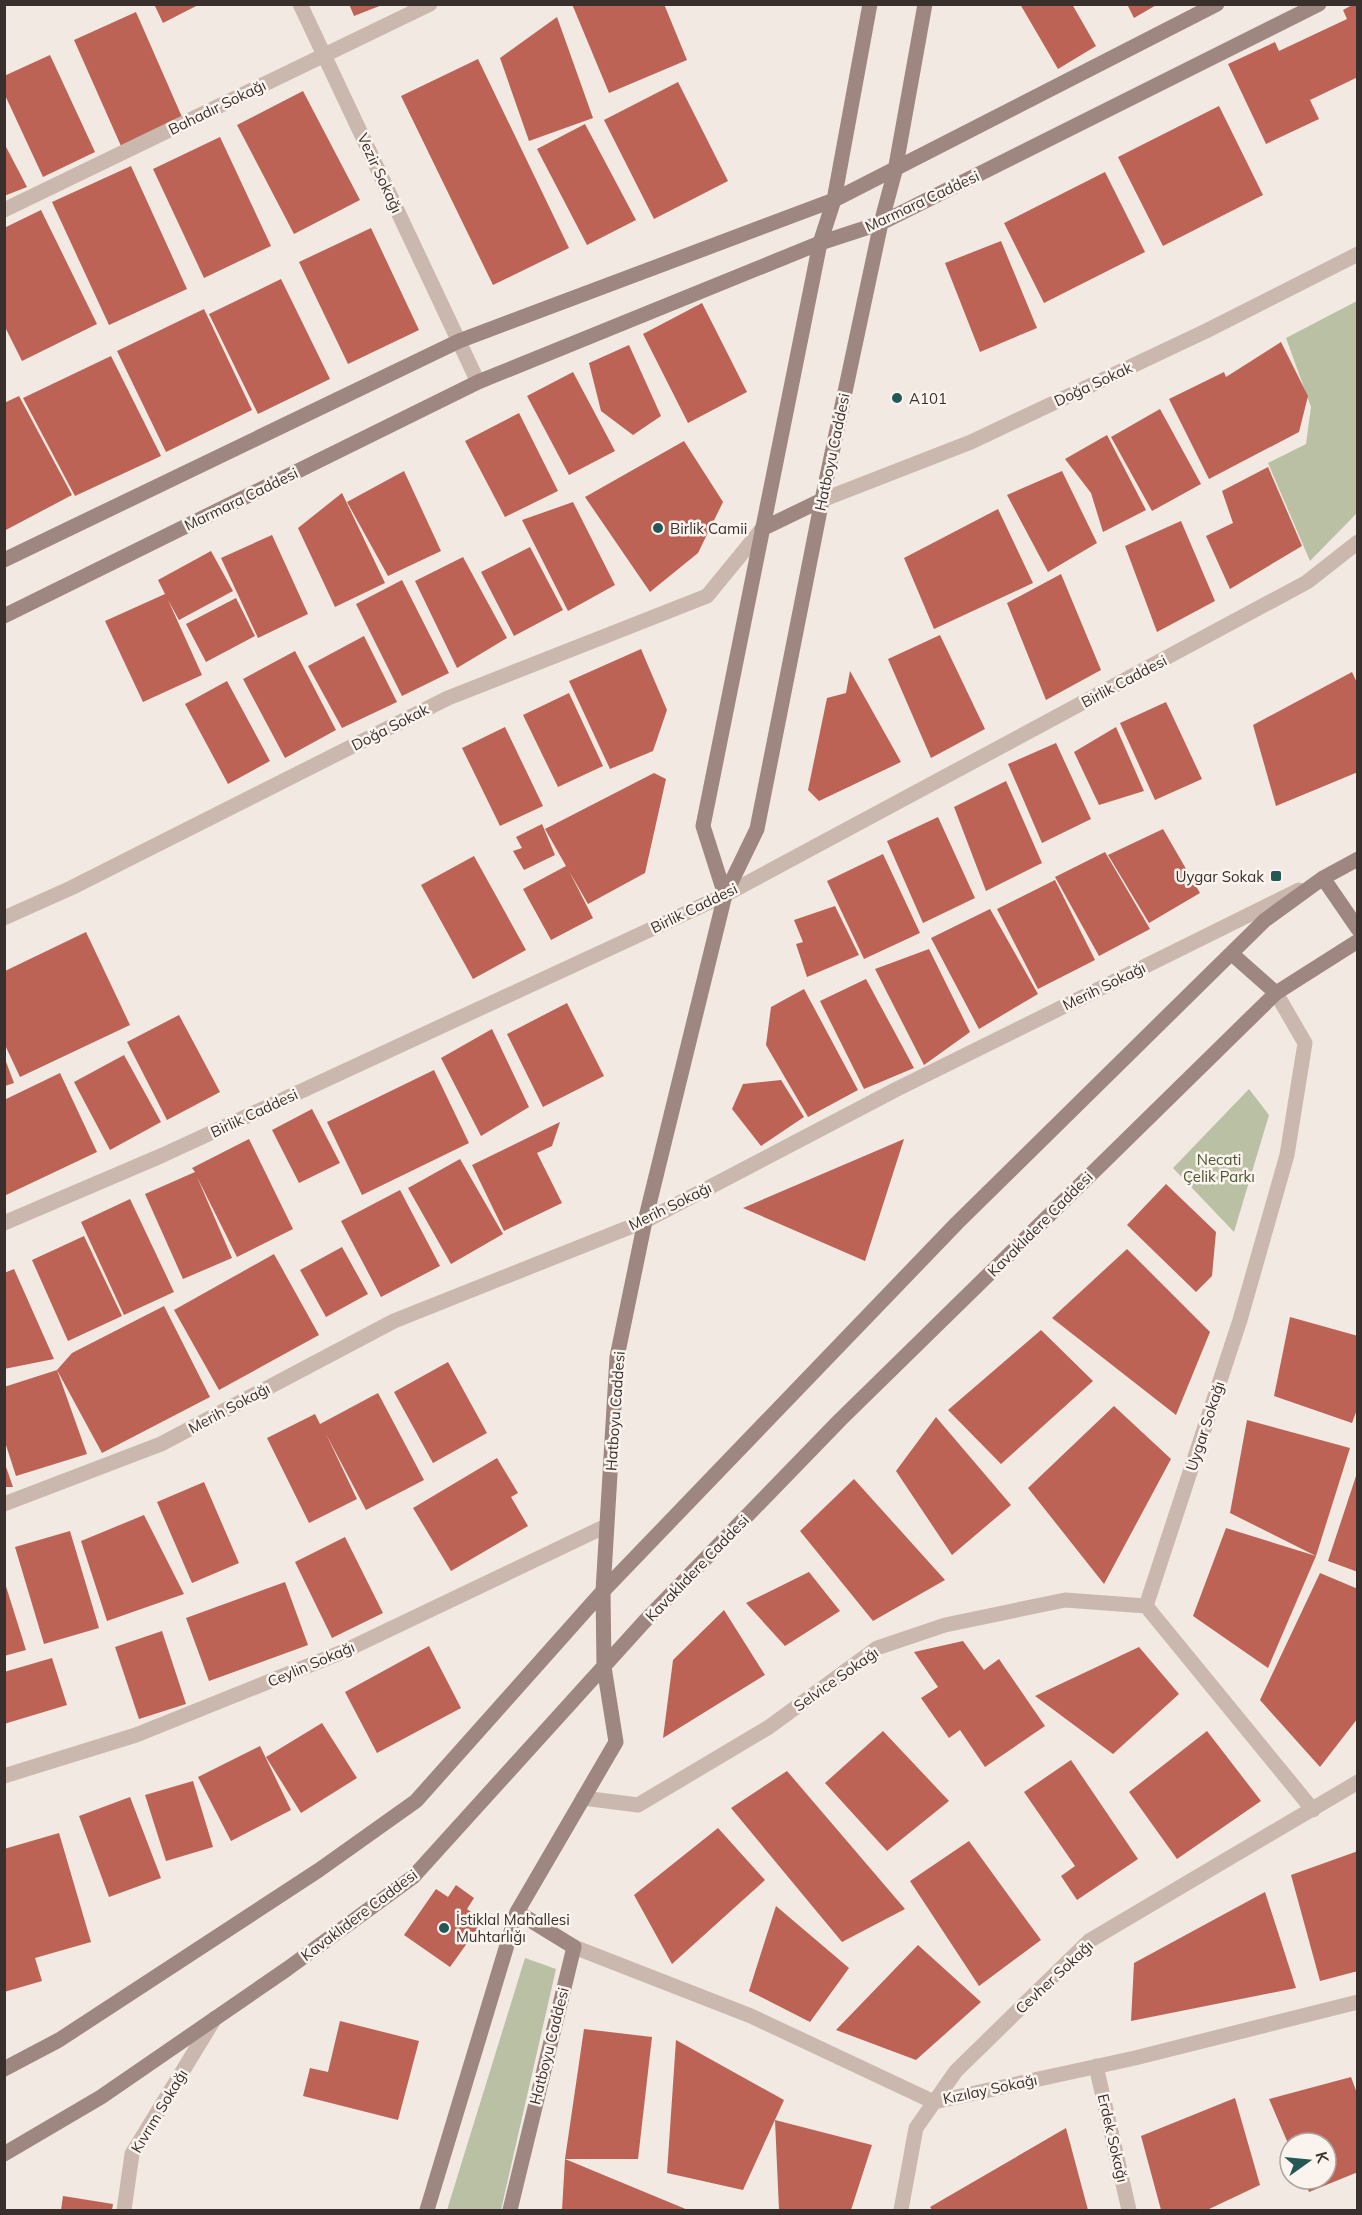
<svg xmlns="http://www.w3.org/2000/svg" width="1362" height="2215" viewBox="0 0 1362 2215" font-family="Mulish,sans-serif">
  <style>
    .green { fill: #bac0a3 }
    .building { fill: #bc6356 }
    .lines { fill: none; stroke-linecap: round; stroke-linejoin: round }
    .street { stroke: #cab8ae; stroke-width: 15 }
    .secondary { stroke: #9d8780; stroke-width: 15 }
    .poi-dot { fill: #245855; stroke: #faf3ee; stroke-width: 2 }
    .labels { text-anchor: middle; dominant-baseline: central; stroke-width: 5; stroke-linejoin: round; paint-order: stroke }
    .street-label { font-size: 15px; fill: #392f2c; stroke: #faf3ee }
    .poi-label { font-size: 15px; fill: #392f2c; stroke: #faf3ee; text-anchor: start }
    .park-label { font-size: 15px; fill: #4c5532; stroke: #faf3ee }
  </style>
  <rect width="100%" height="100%" fill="#f2e9e2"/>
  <path class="green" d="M1357,301V513L1310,561L1268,463L1306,444L1311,407L1286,338Z
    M1249,1089L1269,1115L1234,1232L1173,1168Z
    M525,1958L556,1969L501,2210H447Z"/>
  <path class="building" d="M154,4H200L163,23Z
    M349,4H382V5L354,16Z
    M572,4H664L687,60L609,93Z
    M1020,4H1072L1096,46L1058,69Z
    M1127,4H1158L1134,18Z
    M1354,4H1358V77L1310,100L1319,119L1266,144L1228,64L1275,42L1279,51L1347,19L1343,10Z
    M136,12L182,117L121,146L74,40Z
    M557,17L593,118L529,141L500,58Z
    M50,55L95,152L43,177L4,93V76Z
    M478,59L569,248L493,285L401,96Z
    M678,82L728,181L654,219L604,120Z
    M303,91L360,200L294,234L237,125Z
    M1219,106L1263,195L1163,246L1118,157Z
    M585,124L636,220L587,245L537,149Z
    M220,137L271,246L204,278L153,169Z
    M4,143L27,187L4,196Z
    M131,166L187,289L109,325L52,202Z
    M1105,172L1145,252L1044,303L1004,223Z
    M41,210L97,324L22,361L4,325V228Z
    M371,228L419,330L348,364L299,262Z
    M1001,241L1037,328L980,352L945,263Z
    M281,279L330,379L258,414L209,314Z
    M702,303L747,392L688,423L643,334Z
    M204,309L252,410L166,452L117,351Z
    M1281,342L1308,396L1299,432L1209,479L1169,399L1224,372L1226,377Z
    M629,345L661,416L633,435L601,411L589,363Z
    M111,356L161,456L75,496L23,398Z
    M573,372L615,451L569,475L527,396Z
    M19,396L72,495L4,531V403Z
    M1160,409L1201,484L1152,511L1111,437Z
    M519,413L558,491L505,517L465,441Z
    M1107,435L1146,510L1103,532L1091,493L1065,459Z
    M684,441L723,502L698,553L650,592L585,497Z
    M1268,467L1302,546L1230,589L1206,536L1233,523L1222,491Z
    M404,471L441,551L388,576L347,502Z
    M1062,471L1097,543L1048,572L1007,495Z
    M342,493L385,583L335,607L298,528Z
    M573,502L615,585L568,611L522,520Z
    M998,509L1033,583L934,629L904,558Z
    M1181,521L1215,601L1157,632L1125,546Z
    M272,535L308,614L258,638L221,558Z
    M530,547L563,610L514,636L481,572Z
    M211,551L233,591L179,620L168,600L202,675L143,702L105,621L165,594L158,580Z
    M463,557L507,638L457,668L415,581Z
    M1061,574L1101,670L1046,700L1007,603Z
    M402,580L449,673L402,696L356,604Z
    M236,598L255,636L206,662L186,624Z
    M940,635L985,729L931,758L888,659Z
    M364,636L397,702L342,728L308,666Z
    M641,649L667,710L653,751L610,769L569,681Z
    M295,651L336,730L285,758L243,679Z
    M850,671L901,762L819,801L808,790L827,698L846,693Z
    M1352,672L1358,685V772L1276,806L1253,725Z
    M227,681L270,761L228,784L185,704Z
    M569,693L603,766L558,787L523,715Z
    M1166,702L1202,779L1155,800L1120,723Z
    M505,727L543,806L500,826L462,748Z
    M1116,727L1144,791L1099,805L1074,752Z
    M1056,743L1091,819L1042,843L1008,764Z
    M654,773L666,779L645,873L588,904L569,871L593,918L551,940L523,889L566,866L545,829Z
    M1006,781L1042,863L986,891L954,807Z
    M938,817L975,898L923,923L887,841Z
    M542,824L555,855L524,870L513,851L522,848L516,837Z
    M1163,829L1200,893L1149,923L1108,855Z
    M1105,852L1150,929L1099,956L1055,877Z
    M883,854L920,933L864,959L827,881Z
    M474,856L526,950L473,979L421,885Z
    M1055,880L1095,960L1038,989L997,909Z
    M835,906L859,955L807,977L796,944L803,942L794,920Z
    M990,909L1038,994L979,1029L931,938Z
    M86,932L130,1025L20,1077L5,1045V971Z
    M929,949L970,1032L924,1065L875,969Z
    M866,979L914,1068L864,1089L820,1001Z
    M804,989L858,1090L808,1117L766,1045L771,1007Z
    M567,1003L604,1076L543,1107L507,1034Z
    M179,1015L220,1092L167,1120L127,1042Z
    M492,1029L529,1107L481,1136L441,1058Z
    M124,1055L161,1122L110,1150L74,1082Z
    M5,1059L14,1083L5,1086Z
    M434,1070L469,1143L362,1195L327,1122Z
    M60,1073L97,1152L4,1196V1100Z
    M781,1080L804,1117L761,1146L732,1109L743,1084Z
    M312,1109L340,1163L299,1183L272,1130Z
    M560,1122L552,1146L537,1153L562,1203L504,1231L472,1165Z
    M249,1139L293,1229L237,1257L197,1177L232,1258L183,1279L145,1194L195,1172L192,1168Z
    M904,1139L865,1261L743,1208Z
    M460,1159L503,1234L451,1264L408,1188Z
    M1166,1184L1216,1232L1212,1276L1196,1292L1127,1225Z
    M400,1190L440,1266L381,1297L341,1221Z
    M130,1199L174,1292L124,1315L81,1222Z
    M84,1236L122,1316L68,1341L32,1260Z
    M342,1247L368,1294L326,1317L300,1270Z
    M1127,1249L1210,1332L1176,1415L1052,1318Z
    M274,1254L319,1335L219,1390L174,1310Z
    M14,1269L54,1359L4,1369V1273Z
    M164,1306L210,1397L102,1453L57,1370L87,1454L16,1476L4,1439V1387L57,1370L72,1353Z
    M1290,1317L1358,1336V1407L1352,1423L1274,1396Z
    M1041,1330L1093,1381L1001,1464L948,1410Z
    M448,1362L487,1433L433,1463L394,1392Z
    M378,1393L424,1480L366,1510L326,1434L357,1499L309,1523L267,1438L315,1414L320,1424Z
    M1114,1406L1171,1459L1104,1584L1028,1488Z
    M936,1417L1011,1505L952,1555L896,1471Z
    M1247,1420L1350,1448L1316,1556L1230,1513Z
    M497,1458L518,1493L511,1497L528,1526L451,1571L413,1508Z
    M5,1464L13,1487H4Z
    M1357,1473H1358V1572L1328,1561Z
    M854,1479L945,1580L873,1621L800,1531Z
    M204,1482L239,1563L192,1583L157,1502Z
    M144,1515L184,1594L107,1621L81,1541Z
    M1226,1528L1316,1556L1268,1668L1193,1616Z
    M70,1531L99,1628L44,1644L15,1547Z
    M345,1537L383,1613L332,1638L295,1562Z
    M809,1572L840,1611L785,1646L746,1603Z
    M1320,1573L1358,1589V1718L1320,1767L1260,1700Z
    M4,1580L26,1650L4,1656Z
    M285,1582L308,1645L209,1681L186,1618Z
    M724,1610L765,1675L663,1738L673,1660Z
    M162,1631L186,1704L139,1719L115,1647Z
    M963,1641L984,1670L999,1659L1045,1726L985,1767L960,1730L949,1738L921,1698L938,1687L914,1652Z
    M429,1646L461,1708L377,1753L345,1692Z
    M1139,1647L1179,1694L1113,1754L1035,1696Z
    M52,1658L67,1705L4,1724V1672Z
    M322,1723L357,1778L301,1813L266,1757Z
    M883,1731L949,1801L887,1851L825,1783Z
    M1207,1731L1261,1801L1177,1859L1129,1792Z
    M260,1746L291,1810L231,1841L198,1777Z
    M1071,1760L1138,1859L1077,1900L1061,1876L1075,1866L1024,1792Z
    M787,1771L905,1909L842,1942L731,1808Z
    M193,1781L213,1847L166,1861L145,1795Z
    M130,1797L161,1878L109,1897L79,1816Z
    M718,1828L765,1880L672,1964L634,1895Z
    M59,1833L91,1942L35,1958L42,1981L4,1992V1849Z
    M969,1841L1041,1940L979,1986L910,1881Z
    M1358,1851V1971L1320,1981L1291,1875Z
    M456,1885L474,1898L467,1909L483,1921L450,1967L404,1935L436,1889L448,1897Z
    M1265,1892L1296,1988L1131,2021L1134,1963Z
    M776,1906L849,1968L810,2022L749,1991Z
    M918,1945L981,2002L916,2060L836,2030Z
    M340,2021L419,2041L398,2120L303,2096L310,2068L328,2072Z
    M584,2029L652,2037L638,2159H565L688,2210H562L565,2159Z
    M676,2040L784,2100L743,2190L667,2173Z
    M1351,2077L1358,2096V2172L1309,2192L1303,2179H1326V2143H1290V2148L1269,2099Z
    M1235,2098L1260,2185L1207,2210H1161L1141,2136Z
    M775,2120L872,2145L851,2210H779Z
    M1066,2128L1088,2210H932L930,2207Z
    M63,2196L113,2204L112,2210H61Z"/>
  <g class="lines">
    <path class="street" d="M300,4L478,382
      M4,210L430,4
      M822,500L971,442L1206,331L1358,254
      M4,918L71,888L448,698L707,596L762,529
      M1276,993L1305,1043L1287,1155L1240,1320L1146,1606L1313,1810
      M4,1223L163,1155L725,895L1307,582L1358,542
      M4,1504L161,1444L394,1321L645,1221L897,1089L1299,890
      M4,1776L136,1735L340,1653L606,1526
      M583,1798L638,1805L769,1727L877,1648L945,1625L1065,1600L1146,1606
      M574,1947L751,2016L934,2102L1135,2058L1358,2002
      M1096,2066L1129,2210
      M124,2210L132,2154L215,2018
      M901,2210L916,2128L956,2071L1089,1941L1358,1782"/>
    <path class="secondary" d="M762,529L822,500
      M4,560L459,341L834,200L1217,4
      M4,616L478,382L820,243L881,223L1319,4
      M1323,878L1358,929
      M725,895L703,826L820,243L834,200L870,4
      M1232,954L1276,993
      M4,2069L59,2040L319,1870L416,1801L603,1591L957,1223L1265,920L1323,878L1358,859
      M4,2154L101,2097L287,1969L413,1877L644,1622L840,1420L1276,993L1358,941
      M427,2210L517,1912L616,1742L604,1667L603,1591L617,1357L645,1221L725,895L757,829L822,500L881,223L895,171L925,4
      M510,2210L574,1947L517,1912"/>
  </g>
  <g class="poi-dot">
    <circle cx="897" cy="398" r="6"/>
    <circle cx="658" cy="528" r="6"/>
    <rect x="1270" y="870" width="12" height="12" rx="3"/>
    <circle cx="444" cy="1928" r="6"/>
  </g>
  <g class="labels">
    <g class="street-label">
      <text transform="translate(217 107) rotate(-26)">Bahadır Sokağı</text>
      <text transform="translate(380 173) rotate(65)">Vezir Sokağı</text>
      <text transform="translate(922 201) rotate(-25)">Marmara Caddesi</text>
      <text transform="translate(1093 384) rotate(-25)">Doğa Sokak</text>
      <text transform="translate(832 452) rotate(-78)">Hatboyu Caddesi</text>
      <text transform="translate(241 499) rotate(-26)">Marmara Caddesi</text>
      <text transform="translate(1124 681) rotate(-28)">Birlik Caddesi</text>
      <text transform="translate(390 727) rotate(-27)">Doğa Sokak</text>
      <text transform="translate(694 908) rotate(-26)">Birlik Caddesi</text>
      <text transform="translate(1104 986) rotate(-26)">Merih Sokağı</text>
      <text transform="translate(254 1113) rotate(-25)">Birlik Caddesi</text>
      <text transform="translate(670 1206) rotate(-26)">Merih Sokağı</text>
      <text transform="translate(1040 1224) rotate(-45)">Kavaklıdere Caddesi</text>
      <text transform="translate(229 1408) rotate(-28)">Merih Sokağı</text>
      <text transform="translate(615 1411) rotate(-86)">Hatboyu Caddesi</text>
      <text transform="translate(1205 1426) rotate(-72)">Uygar Sokağı</text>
      <text transform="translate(697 1568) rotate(-46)">Kavaklıdere Caddesi</text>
      <text transform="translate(311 1664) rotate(-23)">Ceylin Sokağı</text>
      <text transform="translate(836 1679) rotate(-35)">Selvice Sokağı</text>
      <text transform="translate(359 1915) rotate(-37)">Kavaklıdere Caddesi</text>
      <text transform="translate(1054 1977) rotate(-43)">Cevher Sokağı</text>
      <text transform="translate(549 2046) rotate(-76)">Hatboyu Caddesi</text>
      <text transform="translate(990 2089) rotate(-12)">Kızılay Sokağı</text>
      <text transform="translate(159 2111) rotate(-59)">Kıvrım Sokağı</text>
      <text transform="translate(1113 2138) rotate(77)">Erdek Sokağı</text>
    </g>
    <g class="poi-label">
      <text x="909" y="398">A101</text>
      <text x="670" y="528">Birlik Camii</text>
      <text x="1264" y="876" text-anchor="end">Uygar Sokak</text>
      <text x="456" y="1919">İstiklal Mahallesi<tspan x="456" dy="17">Muhtarlığı</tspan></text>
    </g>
    <g class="park-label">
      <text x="1219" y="1159">Necati<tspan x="1219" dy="17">Çelik Parkı</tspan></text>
    </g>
  </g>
  <rect width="1362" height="2215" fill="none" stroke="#392f2c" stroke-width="12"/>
  <g transform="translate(1308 2161) rotate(75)"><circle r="28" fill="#faf3ee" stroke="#ada5a0" stroke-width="1.5"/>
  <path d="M0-4.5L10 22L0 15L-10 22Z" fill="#245855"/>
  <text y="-9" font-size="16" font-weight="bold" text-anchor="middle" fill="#392f2c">K</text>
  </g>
</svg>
